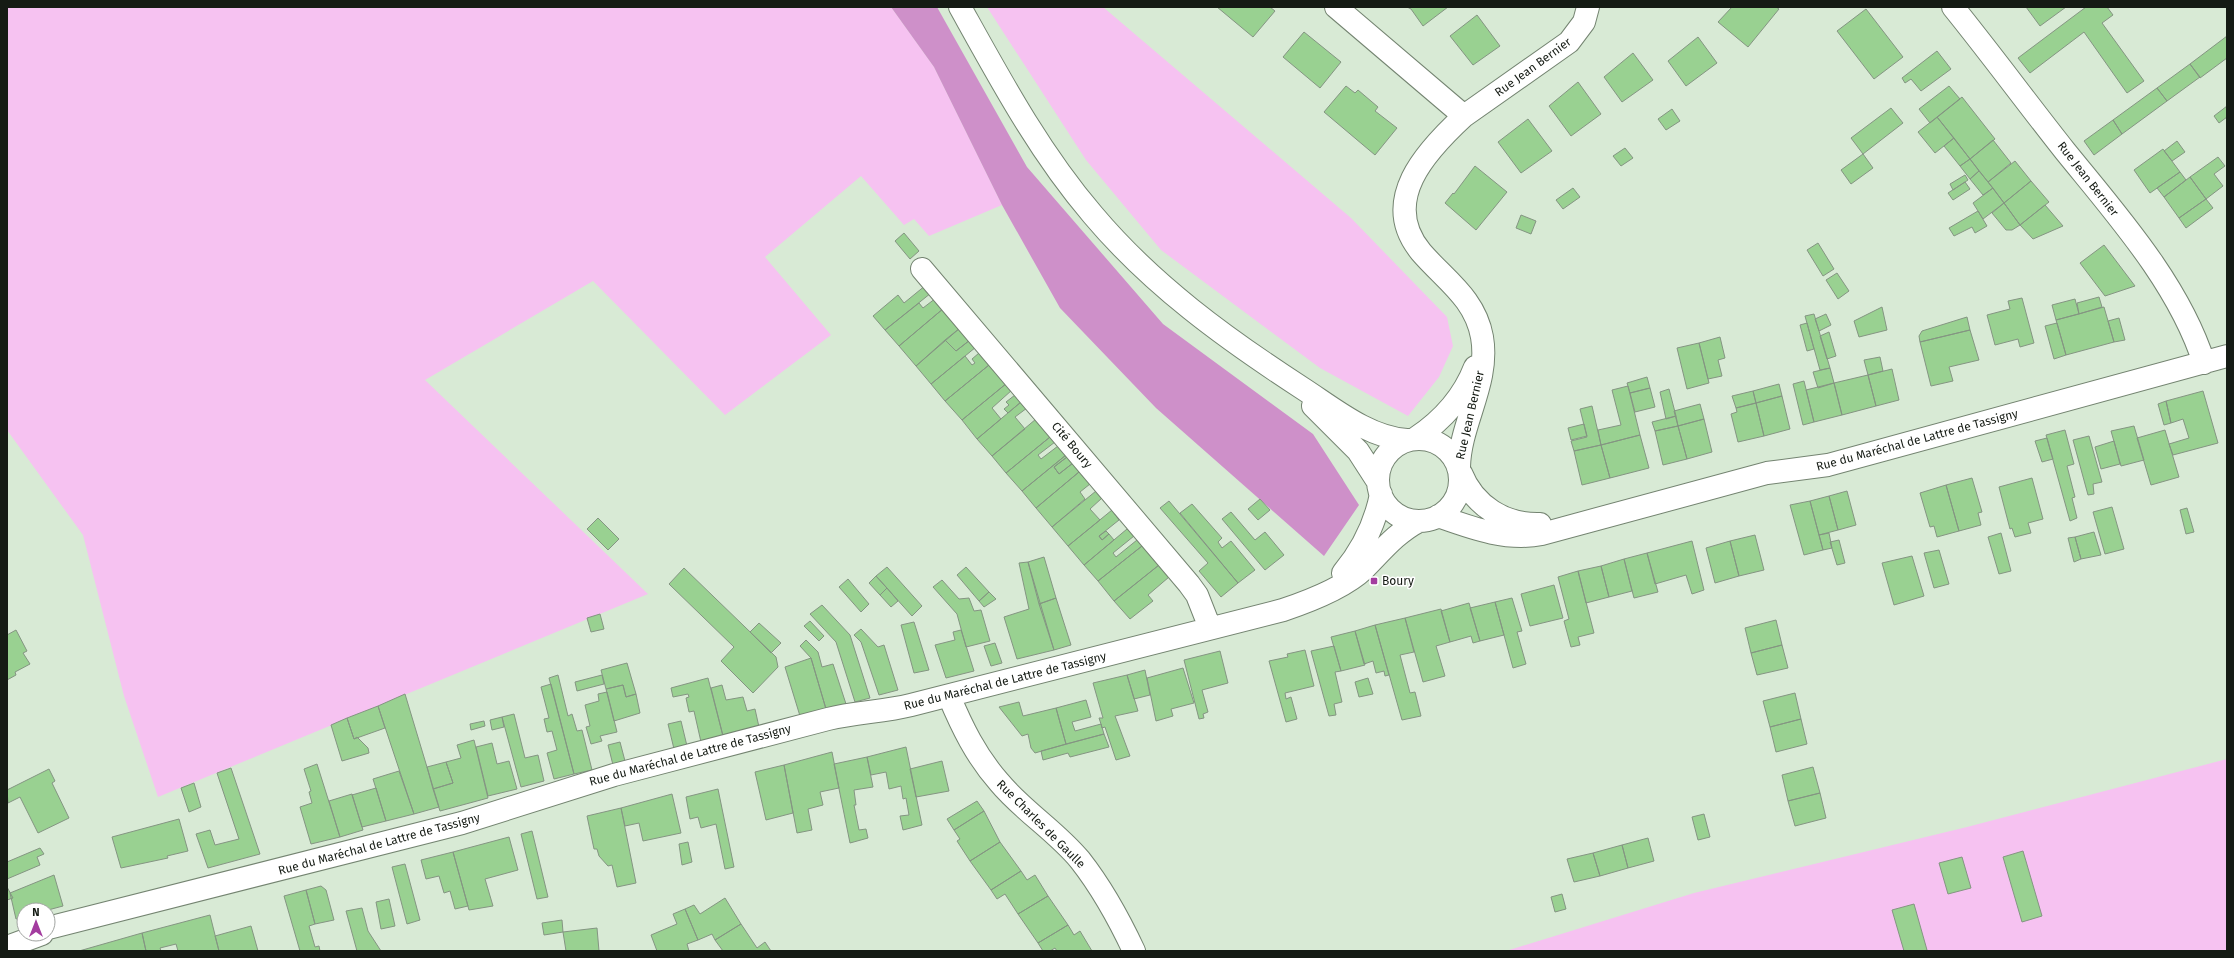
<svg xmlns="http://www.w3.org/2000/svg" width="2234" height="958" viewBox="0 0 2234 958" font-family="'Fira Sans',sans-serif">
  <style>
    .green { fill: #f6c2f1 }
    .forest { fill: #ce90c9 }
    .building { fill: #99d191; stroke: #849582 }
    .lines { fill: none; stroke-linecap: round; stroke-linejoin: round }
    .minor-casing { stroke: #748471; stroke-width: 24 }
    .minor { stroke: #fff; stroke-width: 22 }
    .poi-dot { fill: #a33c9f; stroke: #fff; stroke-width: 1.5 }
    .labels { text-anchor: middle; dominant-baseline: central; stroke-width: 3; stroke-linejoin: round; paint-order: stroke }
    .street-label { font-size: 12px; fill: #151b14; stroke: #fff }
    .poi-label { font-size: 12px; fill: #151b14; stroke: #fff; text-anchor: start }
  </style>
  <rect width="100%" height="100%" fill="#d8ead5"/>
  <path class="green" d="M7,7H891L934,67L1002,205L929,236L914,219L904,225L861,176L765,257L831,335L725,415L593,281L425,380L648,594L158,797L124,696L83,535L7,430Z
    M987,7H1103L1351,218L1447,317L1453,346L1439,377L1408,416L1320,368L1161,250L1086,160Z
    M2227,759V951H1506L1694,893L1967,827Z"/>
  <path class="forest" d="M891,7H937L1027,167L1163,324L1313,434L1359,505L1324,556L1156,408L1060,308L1002,205L934,67Z"/>
  <path class="building" d="M1217,7H1270L1275,11L1253,37Z
    M1407,7H1448L1423,26L1411,9Z
    M1732,7H1776L1779,9L1748,47L1718,22Z
    M2026,7H2066L2040,26Z
    M2086,7H2107L2113,15L2102,23L2144,81L2127,93L2084,32L2030,73L2018,58Z
    M1866,9L1903,57L1874,79L1837,31Z
    M1477,15L1500,46L1473,65L1450,36Z
    M1304,32L1341,62L1320,88L1283,57Z
    M2227,36V58L2200,78L2190,64Z
    M1698,37L1717,63L1686,86L1668,61Z
    M1937,51L1951,69L1921,91L1911,79L1905,83L1902,78Z
    M1633,53L1653,80L1622,102L1604,77Z
    M2190,64L2200,77L2167,101L2157,88Z
    M1578,82L1601,114L1571,136L1549,106Z
    M1346,86L1355,93L1358,90L1378,107L1375,111L1397,128L1375,155L1324,112Z
    M1949,86L1960,99L1930,123L1919,109Z
    M2157,88L2167,101L2122,134L2113,120Z
    M1962,97L1995,139L1970,159L1937,117Z
    M2227,106V117L2219,123L2214,116Z
    M1891,108L1903,123L1863,154L1851,138Z
    M1672,109L1680,121L1666,130L1658,119Z
    M1937,117L1954,138L1935,153L1918,132Z
    M1528,119L1552,151L1521,173L1498,142Z
    M2113,120L2122,134L2094,155L2084,141Z
    M1954,138L1970,159L1960,166L1944,146Z
    M1993,140L2011,163L1988,182L1970,159Z
    M2177,141L2185,152L2172,161L2164,151Z
    M1625,148L1633,158L1621,166L1613,156Z
    M2163,149L2180,172L2150,193L2134,170Z
    M1863,154L1873,168L1851,184L1841,170Z
    M2218,157L2225,166L2214,174L2223,186L2206,199L2190,177Z
    M1970,159L1979,171L1970,179L1960,166Z
    M2015,161L2031,181L2004,203L1988,182Z
    M1475,166L1507,192L1476,230L1445,203L1453,193L1454,194Z
    M1979,171L1993,188L1983,195L1970,179Z
    M2180,172L2186,180L2164,197L2157,188Z
    M1965,175L1968,180L1953,190L1950,184Z
    M2190,177L2206,199L2179,218L2164,197Z
    M2031,181L2049,202L2020,225L2004,203Z
    M1965,182L1970,189L1953,200L1948,193Z
    M1573,188L1580,197L1563,209L1556,200Z
    M1993,188L2004,203L1983,219L1973,203Z
    M2206,199L2213,208L2186,228L2179,218Z
    M2004,203L2020,225L2012,230H2006L1992,213Z
    M2045,205L2063,226L2033,239L2020,225Z
    M1978,211L1987,226L1975,233L1972,227L1954,236L1949,228Z
    M1521,215L1536,221L1531,234L1516,228Z
    M904,233L919,251L910,259L895,241Z
    M1818,243L1834,269L1823,276L1807,250Z
    M2104,245L2135,286L2105,296L2080,263Z
    M1837,273L1849,291L1838,299L1826,280Z
    M926,285L931,293L885,330L873,316L898,295L904,303Z
    M2099,297L2102,307L2079,314L2077,303Z
    M936,298L944,308L899,346L885,330L919,303L923,308Z
    M2022,298L2034,343L2020,347L2018,339L1995,345L1987,315L2010,309L2008,301Z
    M2075,299L2079,314L2056,320L2052,305Z
    M1882,307L1887,330L1859,337L1854,321Z
    M2104,307L2114,342L2066,355L2056,320Z
    M944,308L960,328L916,366L899,346Z
    M1814,314L1830,368L1820,370L1805,316Z
    M1826,314L1831,325L1819,331L1815,319Z
    M1967,317L1970,330L1920,342L1919,336L1922,331Z
    M2119,318L2125,340L2114,342L2108,321Z
    M1807,323L1814,349L1807,351L1800,325Z
    M2057,323L2066,355L2054,359L2045,326Z
    M960,328L970,340L956,351L945,340Z
    M1970,330L1979,360L1949,367L1953,381L1931,386L1920,342Z
    M1829,332L1836,356L1827,359L1820,336Z
    M1720,337L1725,358L1718,360L1722,376L1708,379L1699,343Z
    M945,340L956,351L970,340L976,347L931,384L916,366Z
    M1699,343L1709,383L1687,389L1677,348Z
    M979,353L989,365L945,401L931,384L965,356L972,365L975,363L972,359Z
    M1880,357L1883,371L1868,375L1864,360Z
    M989,365L1007,383L962,420L945,401Z
    M1830,368L1834,383L1818,388L1813,372Z
    M1892,369L1899,400L1876,406L1868,375Z
    M1868,375L1876,406L1842,415L1834,383Z
    M1647,377L1650,388L1630,393L1627,383Z
    M1804,381L1814,422L1803,425L1793,384Z
    M1007,383L1012,390L992,408L1001,419L977,439L962,420Z
    M1834,383L1842,415L1814,422L1806,390Z
    M1779,384L1782,396L1756,403L1753,391Z
    M1628,386L1640,435L1601,445L1598,430L1621,425L1612,390Z
    M1650,388L1655,407L1635,412L1630,393Z
    M1669,389L1676,416L1666,419L1660,392Z
    M1753,391L1756,403L1736,408L1732,396Z
    M2203,391L2218,443L2173,455L2169,444L2189,438L2183,419L2171,423L2166,401Z
    M1015,395L1021,402L1008,413L1004,409L1009,405L1006,402Z
    M1782,396L1790,429L1764,436L1756,403Z
    M2166,401L2171,423L2164,425L2158,404Z
    M1021,402L1027,408L1015,417L1025,429L992,456L977,439Z
    M1756,403L1764,436L1738,442L1731,414L1737,412L1736,408Z
    M1700,404L1704,419L1678,426L1674,411Z
    M1592,406L1601,445L1574,451L1571,441L1587,437L1580,409Z
    M1676,416L1678,426L1655,431L1652,422Z
    M1036,419L1050,437L1006,473L992,456Z
    M1704,419L1712,452L1687,459L1678,426Z
    M1584,424L1587,436L1571,440L1568,428Z
    M1678,426L1687,459L1663,465L1655,431Z
    M2134,426L2144,460L2121,466L2111,431Z
    M2065,430L2074,464L2067,466L2075,497L2072,498L2077,518L2070,521L2046,435Z
    M2165,430L2179,477L2151,485L2137,438Z
    M1640,435L1649,468L1610,478L1601,445Z
    M2089,436L2102,482L2093,484L2094,494L2088,495L2073,440Z
    M1050,437L1055,442L1038,455L1041,459L1058,446L1066,455L1022,491L1006,473Z
    M2047,438L2053,459L2042,462L2035,441Z
    M2114,441L2120,464L2101,469L2095,447Z
    M1601,445L1610,478L1582,485L1574,451Z
    M1066,455L1067,457L1054,467L1059,474L1073,463L1079,472L1036,508L1022,491Z
    M1067,457L1073,463L1059,474L1054,467Z
    M1079,472L1090,484L1080,492L1085,499L1052,527L1036,508Z
    M1972,478L1982,512L1978,513L1981,525L1959,531L1946,485Z
    M2032,478L2043,519L2028,523L2031,533L2015,537L2012,528L2010,529L1999,487Z
    M1946,485L1959,531L1937,537L1934,526L1930,527L1920,493Z
    M1096,491L1102,498L1090,509L1100,520L1068,546L1052,527Z
    M1847,491L1856,525L1838,530L1829,496Z
    M1829,496L1838,530L1819,535L1810,501Z
    M1260,499L1270,510L1258,520L1248,509Z
    M1169,501L1238,583L1221,597L1199,571L1208,563L1160,508Z
    M1810,501L1823,550L1804,555L1790,505Z
    M1192,504L1222,538L1218,542L1222,548L1231,541L1255,570L1238,583L1180,513Z
    M2112,507L2124,549L2105,554L2093,512Z
    M2187,508L2194,532L2186,534L2180,510Z
    M1112,510L1119,520L1099,536L1102,540L1109,534L1114,540L1084,565L1068,546Z
    M1231,512L1255,540L1265,532L1284,555L1265,570L1222,519Z
    M598,518L619,539L608,550L587,529Z
    M1127,529L1134,536L1113,553L1116,557L1137,540L1142,546L1098,581L1084,565Z
    M1106,531L1109,534L1102,540L1099,536Z
    M2094,532L2101,555L2081,559L2075,537Z
    M1829,533L1832,548L1823,550L1819,535Z
    M2001,533L2011,571L1999,574L1988,537Z
    M1755,535L1764,570L1739,576L1730,541Z
    M2075,537L2081,559L2074,562L2068,538Z
    M1839,540L1845,563L1837,565L1830,542Z
    M1692,541L1704,590L1692,594L1686,575L1655,584L1647,553Z
    M1730,541L1739,576L1715,583L1706,548Z
    M1142,546L1159,565L1114,601L1098,581Z
    M1939,550L1949,584L1934,588L1924,553Z
    M1647,553L1658,592L1634,598L1624,559Z
    M1912,556L1924,596L1894,605L1882,563Z
    M1044,557L1056,598L1039,604L1028,562Z
    M1624,559L1632,591L1609,597L1601,566Z
    M1028,562L1054,650L1017,659L1004,617L1029,609L1019,563Z
    M1159,565L1169,577L1148,595L1153,601L1130,619L1114,601Z
    M1601,566L1609,597L1586,603L1578,571Z
    M887,567L922,606L912,616L876,576Z
    M966,567L989,592L979,601L957,575Z
    M684,568L776,657L778,667L753,693L721,661L734,647L669,584Z
    M1578,571L1594,633L1578,637L1580,645L1571,647L1564,621L1569,619L1558,577Z
    M876,576L887,588L880,595L869,583Z
    M848,579L869,604L861,612L839,587Z
    M942,580L959,599L969,598L974,611L981,610L990,641L966,647L957,614L933,587Z
    M1554,585L1563,618L1530,626L1521,594Z
    M887,588L898,601L891,607L880,595Z
    M989,592L996,599L984,607L979,601Z
    M1056,598L1071,645L1054,650L1039,604Z
    M1512,598L1522,631L1517,632L1526,664L1513,668L1495,602Z
    M1495,602L1504,635L1480,641L1470,608Z
    M1469,603L1480,641L1473,643L1471,636L1450,642L1441,611Z
    M822,605L850,635L870,698L855,702L836,642L810,614Z
    M1441,609L1450,642L1436,646L1445,676L1423,682L1405,618Z
    M600,614L604,629L591,632L587,618Z
    M1405,618L1414,652L1400,655L1410,693L1415,692L1421,716L1402,720L1375,625Z
    M1776,620L1782,645L1751,653L1745,628Z
    M810,621L824,636L819,641L804,626Z
    M914,622L929,670L914,673L901,625Z
    M759,623L781,643L771,653L750,632Z
    M1375,625L1389,675L1385,676L1384,671L1376,673L1373,661L1364,664L1355,631Z
    M861,629L878,647L884,645L898,690L879,695L861,642L854,635Z
    M16,630L27,651L23,653L30,664L15,672L16,675L7,680V635Z
    M961,630L974,671L946,678L935,645L955,640L953,632Z
    M1355,631L1365,665L1341,671L1331,637Z
    M806,640L818,652L822,667L833,664L846,704L826,709L811,658L800,646Z
    M995,643L1002,663L991,666L984,646Z
    M1782,645L1788,668L1757,675L1751,653Z
    M1334,646L1341,671L1335,672L1342,702L1334,704L1336,715L1329,716L1311,651Z
    M1305,650L1314,686L1285,693L1286,699L1291,697L1297,719L1286,722L1269,661L1288,657L1287,654Z
    M1220,651L1228,683L1202,690L1208,712L1203,714L1204,718L1199,719L1184,660Z
    M811,658L826,709L800,716L785,667Z
    M627,663L636,694L626,697L623,685L606,689L601,670Z
    M1183,668L1194,703L1171,709L1173,716L1156,721L1147,678Z
    M1145,670L1150,695L1134,699L1127,675Z
    M558,675L568,716L572,714L577,731L582,730L592,770L574,774L549,678Z
    M602,675L604,684L577,691L575,682Z
    M1127,675L1138,711L1115,716L1130,756L1116,760L1105,727L1102,728L1101,724L1099,718H1103L1093,683Z
    M708,678L723,736L701,742L694,711L689,712L686,698L689,697L688,694L673,697L671,688Z
    M1368,678L1373,694L1359,697L1355,682Z
    M551,684L574,774L554,779L547,753L557,750L552,731L547,732L544,719L549,718L541,687Z
    M623,685L626,697L636,694L640,713L614,721L606,689Z
    M722,685L726,700L743,697L747,711L755,709L759,727L723,736L711,688Z
    M607,692L617,732L600,736L602,741L591,744L586,727L590,726L585,705L599,701L598,694Z
    M1795,693L1801,719L1770,727L1763,701Z
    M405,694L439,807L414,814L378,706Z
    M1086,700L1091,717L1072,722L1075,731L1101,724L1104,734L1066,744L1056,708Z
    M1019,702L1023,716L1056,708L1066,744L1035,753L1031,748L1028,734L1022,736L999,707Z
    M378,706L385,728L354,739L347,718Z
    M514,714L525,758L538,755L544,781L521,787L502,717Z
    M502,717L504,727L492,730L490,720Z
    M347,718L354,739L357,737L368,748L369,753L342,761L331,725Z
    M1801,719L1807,744L1776,752L1770,727Z
    M484,721L485,726L471,730L470,724Z
    M681,721L687,746L674,749L668,724Z
    M1104,734L1109,747L1070,757L1068,753L1043,760L1041,751Z
    M474,740L488,798L440,811L433,789L453,783L446,762L461,758L457,745Z
    M620,742L625,761L613,765L608,745Z
    M492,743L497,764L509,761L517,789L488,796L476,747Z
    M906,747L922,825L903,830L900,816L909,815L906,798L903,799L901,786L889,789L886,772L871,775L867,757Z
    M832,752L839,788L820,792L823,805L808,809L812,830L797,833L784,765Z
    M867,757L873,787L854,790L856,805H854L859,830L866,829L868,838L850,843L834,764Z
    M942,761L949,791L916,797L910,769Z
    M446,762L453,783L433,789L427,767Z
    M317,764L340,837L311,844L300,807L312,803L309,792L311,791L304,769Z
    M784,765L793,813L766,820L755,772Z
    M1813,767L1820,793L1788,801L1782,775Z
    M231,768L260,854L208,868L196,834L210,830L215,845L239,839L217,773Z
    M49,769L55,781L52,783L69,818L38,833L20,797L8,803L7,790Z
    M399,771L414,814L386,821L373,779Z
    M194,783L201,807L189,812L181,788Z
    M376,788L386,821L362,827L352,795Z
    M718,789L734,867L725,869L716,824L701,828L698,817L690,819L686,797Z
    M1820,793L1826,818L1795,826L1788,801Z
    M352,794L363,830L340,837L329,801Z
    M672,794L681,833L643,841L639,823L625,826L621,808Z
    M977,801L984,811L954,830L947,819Z
    M621,808L636,883L617,887L612,865L608,866L599,856L597,849H594L587,816Z
    M984,811L1000,842L970,861L957,841L960,839L954,830Z
    M1704,814L1710,837L1698,840L1692,817Z
    M179,819L188,851L167,856L168,858L121,868L112,837Z
    M532,831L548,897L537,899L521,834Z
    M509,837L518,870L485,879L493,906L469,910L453,852Z
    M1648,838L1654,861L1628,868L1622,845Z
    M688,842L692,862L682,865L679,844Z
    M1000,842L1021,871L991,890L970,861Z
    M1622,845L1628,868L1600,876L1593,853Z
    M40,848L44,854L37,857L40,865L7,879V862Z
    M2023,851L2042,916L2022,922L2003,857Z
    M453,852L468,906L455,909L450,891L444,893L439,876L426,879L421,860Z
    M1593,853L1600,876L1574,882L1567,859Z
    M1962,857L1971,888L1948,894L1939,863Z
    M405,864L420,920L407,924L392,867Z
    M1021,871L1027,880L1035,875L1048,896L1018,914L1005,894L997,899L991,890Z
    M54,875L63,906L48,910H24V917L16,919L10,893Z
    M321,886L326,890L334,920L315,924L306,890Z
    M7,887L13,898L7,900Z
    M306,890L315,924L309,926L315,947L319,946L320,951H300L284,896Z
    M1562,894L1566,909L1555,912L1551,897Z
    M1048,896L1068,925L1038,943L1018,914Z
    M725,898L741,924L715,940L712,934L698,940L685,909L694,905L700,914Z
    M389,899L395,926L381,929L376,902Z
    M1914,904L1927,950L1925,951H1904L1892,910Z
    M362,908L368,931L381,951H357L346,911Z
    M685,909L698,940L687,944L689,951H657L651,935L677,924L673,914Z
    M210,915L219,951H178L176,944L160,948L161,951H146L142,933Z
    M562,920L563,932L544,935L542,923Z
    M741,924L757,948L765,942L771,951H723L715,940Z
    M1068,925L1074,935L1080,931L1092,951H1057L1055,948L1050,951H1043L1038,943Z
    M251,926L258,951H219L215,936Z
    M597,928L599,951H566L563,932Z
    M142,933L146,951H79Z"/>
  <g class="lines">
    <g class="minor-casing">
      <path id="minor" d="M960,7C1000,79 1039,152 1093,215C1152,285 1225,338 1302,388C1333,408 1369,438 1407,440
        M1336,7L1464,116C1426,151 1379,201 1421,252C1445,280 1475,298 1482,337C1490,383 1460,423 1459,467
        M1953,7C1991,54 2027,103 2065,151C2116,214 2179,284 2204,363
        M1464,116L1569,42L1584,22L1588,7
        M922,269L1189,584L1197,595L1210,628
        M1313,406L1358,451L1378,482
        M1416,438C1443,420 1463,398 1475,367
        M1378 480a41 41 0 1 1 82 0a41 41 0 1 1-82 0Z
        M1461,473C1474,506 1505,525 1540,524
        M1438,516C1472,528 1506,541 1542,534L1767,473L1828,465L2227,356
        M1343,573C1363,549 1375,525 1381,494
        M949,696C962,727 976,756 999,782C1023,811 1056,831 1080,860C1102,888 1119,919 1134,951
        M48,928L462,823L614,775L828,719C856,712 883,712 911,705L1283,610C1307,602 1345,587 1364,569C1382,551 1396,533 1419,521
        M7,947L42,934"/>
    </g>
    <use href="#minor" class="minor"/>
  </g>
  <rect class="poi-dot" x="1370" y="577" width="8" height="8" rx="2"/>
  <g class="labels">
    <g class="street-label">
      <text transform="translate(1533 67) rotate(-36)">Rue Jean Bernier</text>
      <text transform="translate(2088 179) rotate(52)">Rue Jean Bernier</text>
      <text transform="translate(1470 415) rotate(-77)">Rue Jean Bernier</text>
      <text transform="translate(1917 440) rotate(-15)">Rue du Maréchal de Lattre de Tassigny</text>
      <text transform="translate(1072 445) rotate(50)">Cité Boury</text>
      <text transform="translate(1005 681) rotate(-14)">Rue du Maréchal de Lattre de Tassigny</text>
      <text transform="translate(690 755) rotate(-15)">Rue du Maréchal de Lattre de Tassigny</text>
      <text transform="translate(1041 824) rotate(45)">Rue Charles de Gaulle</text>
      <text transform="translate(379 844) rotate(-15)">Rue du Maréchal de Lattre de Tassigny</text>
    </g>
    <g class="poi-label">
      <text x="1382" y="581">Boury</text>
    </g>
  </g>
  <rect width="2234" height="958" fill="none" stroke="#151b14" stroke-width="16"/>
  <g transform="translate(36 922)"><circle r="19" fill="#ffffff" stroke="#a1a4a1"/>
  <path d="M0-3L7 15L0 10L-7 15Z" fill="#a33c9f"/>
  <text y="-6" font-size="11" font-weight="bold" text-anchor="middle" fill="#151b14">N</text>
  </g>
</svg>
